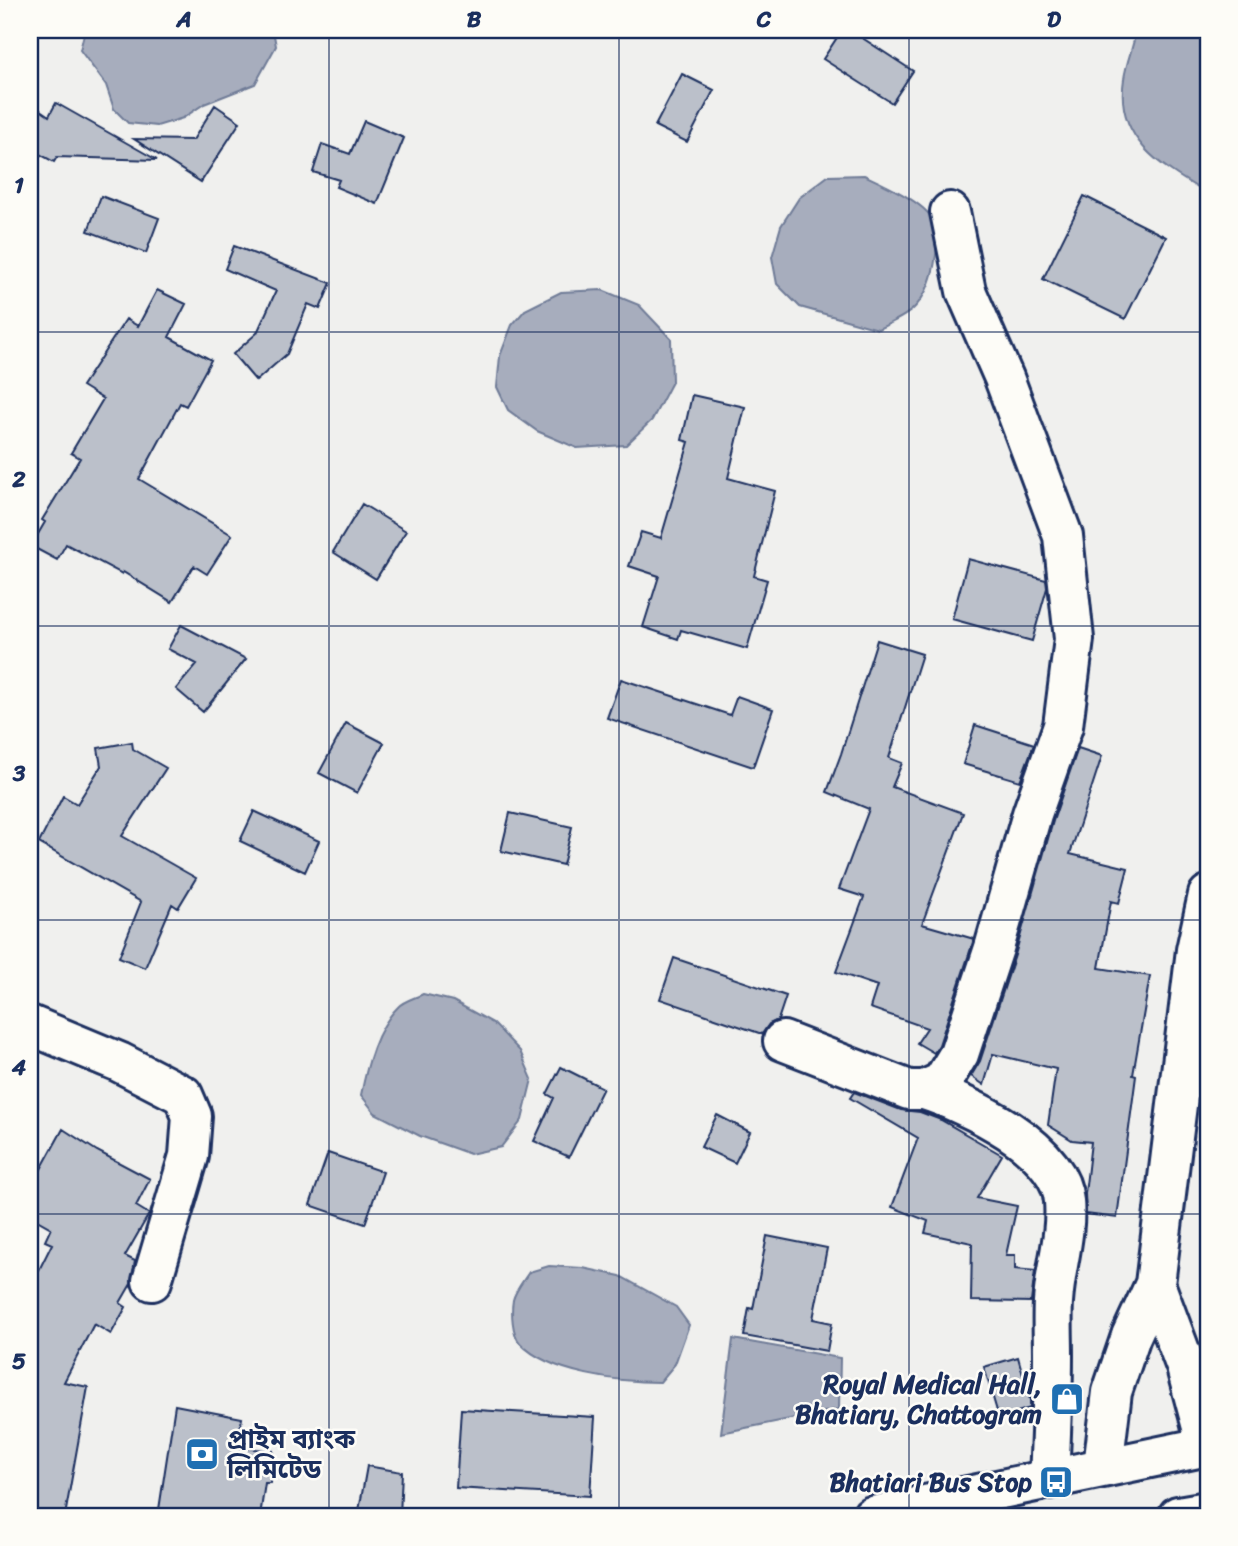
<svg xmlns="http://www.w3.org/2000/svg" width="1238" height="1546" viewBox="0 0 1238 1546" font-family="Sriracha,'Noto Sans Bengali',sans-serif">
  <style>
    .water { fill: #a7adbd; stroke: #6f7b97; stroke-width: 2 }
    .building { fill: #bbc0ca; stroke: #1b2f5e; stroke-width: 2 }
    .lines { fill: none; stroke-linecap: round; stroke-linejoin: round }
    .minor-casing { stroke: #1b2f5e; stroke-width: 44 }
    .major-casing { stroke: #1b2f5e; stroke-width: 44 }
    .highway-casing { stroke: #1b2f5e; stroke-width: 44 }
    .minor { stroke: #fdfcf7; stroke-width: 38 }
    .major { stroke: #fdfcf7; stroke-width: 38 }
    .highway { stroke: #fdfcf7; stroke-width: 38 }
    .grid { fill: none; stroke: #1b2f5e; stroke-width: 2; stroke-opacity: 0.55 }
    .labels { text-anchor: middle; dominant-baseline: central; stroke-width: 5; stroke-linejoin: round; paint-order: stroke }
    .poi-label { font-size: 26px; font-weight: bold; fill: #1b2f5e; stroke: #fdfcf7; text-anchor: end }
    .neatline { fill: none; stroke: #1b2f5e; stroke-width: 2.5 }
    .grid-label { font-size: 23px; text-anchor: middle; font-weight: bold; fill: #1b2f5e }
  </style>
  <rect width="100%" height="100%" fill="#f0f0ee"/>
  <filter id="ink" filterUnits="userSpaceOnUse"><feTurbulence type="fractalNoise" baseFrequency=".0143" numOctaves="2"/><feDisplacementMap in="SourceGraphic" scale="14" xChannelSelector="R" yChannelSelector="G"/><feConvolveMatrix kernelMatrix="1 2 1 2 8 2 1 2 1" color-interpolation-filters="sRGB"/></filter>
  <g filter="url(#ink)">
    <path class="water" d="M85,30H273L276,46L255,84L204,104L183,118L157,126L128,123L114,109L106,85L80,50Z
      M1139,30H1208V194C1163,167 1114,140 1124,79C1126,64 1132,50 1135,36Z
      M864,175C881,183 924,202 932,219C943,242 933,288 915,307C906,317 890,323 878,329L800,307L777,284L772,257L781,226L799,198L828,176Z
      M602,290L639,305L671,339L672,382L652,420L626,445L577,448L537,431L508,410L497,387L500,356L512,325L525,310L561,292Z
      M423,994L453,1001L493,1023L520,1051L532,1079L522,1120L501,1147L470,1154L420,1136L375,1113L361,1095C367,1065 376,1029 398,1007C403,1001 415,998 423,994Z
      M549,1266L583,1268L620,1276L676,1307L689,1325L675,1364L660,1382C621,1382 549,1374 520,1343C512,1334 511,1312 513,1300C515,1291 524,1280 529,1272Z
      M733,1339L840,1358L839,1409L721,1433Z"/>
    <path class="building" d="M842,30H850L913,71L892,103L823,59Z
      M682,74L714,90L687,142L655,126Z
      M30,103L49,116L56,103L157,160L57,157L54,162L30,149Z
      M215,105L240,122L201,182L134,139L193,140Z
      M364,121L404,138L377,204L336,187L339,180L313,172L322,144L350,154Z
      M101,196L159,218L146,253L88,231Z
      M1084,196L1166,237L1125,319L1043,279Z
      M234,246L331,283L320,309L308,304L287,354L256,381L233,354L257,333L276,291L225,269Z
      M157,290L186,304L169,337L211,360L186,406L180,403L139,479L232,535L207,574L194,566L172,602L123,572L122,574L66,544L57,560L31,546L45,522L42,520L80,458L71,453L103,399L82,386L126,319L138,326Z
      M692,395L745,407L728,478L775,491L754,576L767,580L747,649L681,630L678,639L643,627L659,576L629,566L641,532L661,538L689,442L682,440Z
      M362,504L406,531L376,579L333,552Z
      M968,559L1046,580L1047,588L1032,641L952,619Z
      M181,625L246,659L203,712L176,689L197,664L168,649Z
      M877,640L922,654L889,758L902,763L892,787L963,813L922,924L974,939L939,1045L934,1053L917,1043L927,1028L870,1008L877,986L836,972L864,897L839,889L869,809L827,792L841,754Z
      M621,679L730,715L737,696L773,709L753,767L607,718Z
      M346,723L384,743L357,793L319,773Z
      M975,725L1034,744L1020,781L963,764Z
      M132,742L133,749L166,768L122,836L196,878L178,908L172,904L145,968L119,957L141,902L39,843L63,796L77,804L101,766L98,748Z
      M1078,748L1102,756L1070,854L1128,868L1119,903L1111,901L1099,968L1150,976L1133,1075L1136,1076L1117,1218L1086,1214L1085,1194L1091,1142L1072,1140L1048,1125L1056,1069L993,1054L984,1085L971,1076L980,1061L1015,955L1053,821Z
      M254,811L319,841L305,872L240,841Z
      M510,813L572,827L563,865L501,851Z
      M674,958L786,996L778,1020L769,1024L762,1034L660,999Z
      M561,1067L603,1088L569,1157L534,1141L554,1098L547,1094Z
      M854,1092L901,1110L920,1112L941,1120L1002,1155L977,1198L1017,1206L1006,1255H1015V1269L1035,1271L1031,1302L971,1301L972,1243L925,1233L928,1221L892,1207L918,1138L850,1098Z
      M717,1115L750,1132L735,1163L701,1147Z
      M63,1129L97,1151L150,1179L136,1206L149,1214L125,1256L135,1261L131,1284L120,1303L126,1307L111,1334L94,1324L64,1382L88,1387L65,1516H30V1288L52,1244L45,1241L51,1228L30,1216V1189Z
      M328,1153L383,1172L365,1224L310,1205Z
      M767,1236L827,1248L813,1319L832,1323L827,1351L744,1336L749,1308L753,1309Z
      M1018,1357L1030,1400V1408L999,1418L984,1367Z
      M175,1405L242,1418L237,1447L273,1451L270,1483H265L260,1516H158Z
      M461,1409L595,1417L590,1496L456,1488Z
      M367,1466L402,1472L400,1516H358Z"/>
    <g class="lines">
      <g class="minor-casing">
        <path id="minor" d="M30,1025L119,1062L183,1095L192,1116L189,1156L152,1281
          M783,1041L909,1090H924L942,1082L959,1054L994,948L1032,814L1063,726L1074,639L1063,536L1004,378L966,291L950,212
          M924,1090C968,1104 1060,1147 1064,1201C1067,1235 1055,1268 1053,1302C1052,1319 1053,1338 1053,1355C1053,1396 1051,1437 1049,1478"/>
      </g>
      <g class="major-casing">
        <path id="major" d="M1155,1284L1186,1367L1207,1446
          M1103,1467L1112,1392L1131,1336L1155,1284L1196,950L1208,895"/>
      </g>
      <g class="highway-casing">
        <path id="highway" d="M872,1516L1208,1446
          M1178,1516L1208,1511"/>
      </g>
      <use href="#minor" class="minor"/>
      <use href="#major" class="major"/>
      <use href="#highway" class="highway"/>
    </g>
  </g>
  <path class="grid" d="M329,30V1516M619,30V1516M909,30V1516M30,332H1208M30,626H1208M30,920H1208M30,1214H1208"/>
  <defs>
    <g id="shop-square" transform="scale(1.75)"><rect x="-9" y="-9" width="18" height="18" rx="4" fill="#1f6fb2" stroke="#fdfcf7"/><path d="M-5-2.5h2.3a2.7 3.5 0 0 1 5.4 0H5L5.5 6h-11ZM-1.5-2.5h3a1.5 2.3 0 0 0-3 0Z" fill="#fff"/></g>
    <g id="bank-square" transform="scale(1.75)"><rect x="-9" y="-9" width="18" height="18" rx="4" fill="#1f6fb2" stroke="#fdfcf7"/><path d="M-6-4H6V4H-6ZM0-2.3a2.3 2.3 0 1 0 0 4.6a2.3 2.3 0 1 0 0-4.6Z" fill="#fff"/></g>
    <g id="bus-square" transform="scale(1.75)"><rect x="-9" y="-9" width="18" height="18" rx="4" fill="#1f6fb2" stroke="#fdfcf7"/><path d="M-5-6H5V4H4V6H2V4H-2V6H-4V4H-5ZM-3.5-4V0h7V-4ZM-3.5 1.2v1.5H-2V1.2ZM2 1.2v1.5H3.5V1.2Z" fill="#fff"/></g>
  </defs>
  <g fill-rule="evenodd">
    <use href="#shop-square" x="1067" y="1399"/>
    <use href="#bank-square" x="202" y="1454"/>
    <use href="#bus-square" x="1056" y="1482"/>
  </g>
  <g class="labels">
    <g class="poi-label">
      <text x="1042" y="1384">Royal Medical Hall,<tspan x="1042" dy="30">Bhatiary, Chattogram</tspan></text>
      <text x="227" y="1439" text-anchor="start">প্রাইম ব্যাংক<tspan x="227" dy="30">লিমিটেড</tspan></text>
      <text x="1032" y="1482">Bhatiari Bus Stop</text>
    </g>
  </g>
  <rect width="1238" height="1546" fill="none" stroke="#fdfcf7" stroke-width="77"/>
  <rect x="38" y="38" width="1162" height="1470" class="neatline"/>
  <g class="grid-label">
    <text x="184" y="27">A</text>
    <text x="474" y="27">B</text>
    <text x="764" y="27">C</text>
    <text x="1054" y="27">D</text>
    <text x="19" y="193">1</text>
    <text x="19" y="487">2</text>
    <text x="19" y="781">3</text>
    <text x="19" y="1075">4</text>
    <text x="19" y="1369">5</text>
  </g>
</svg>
